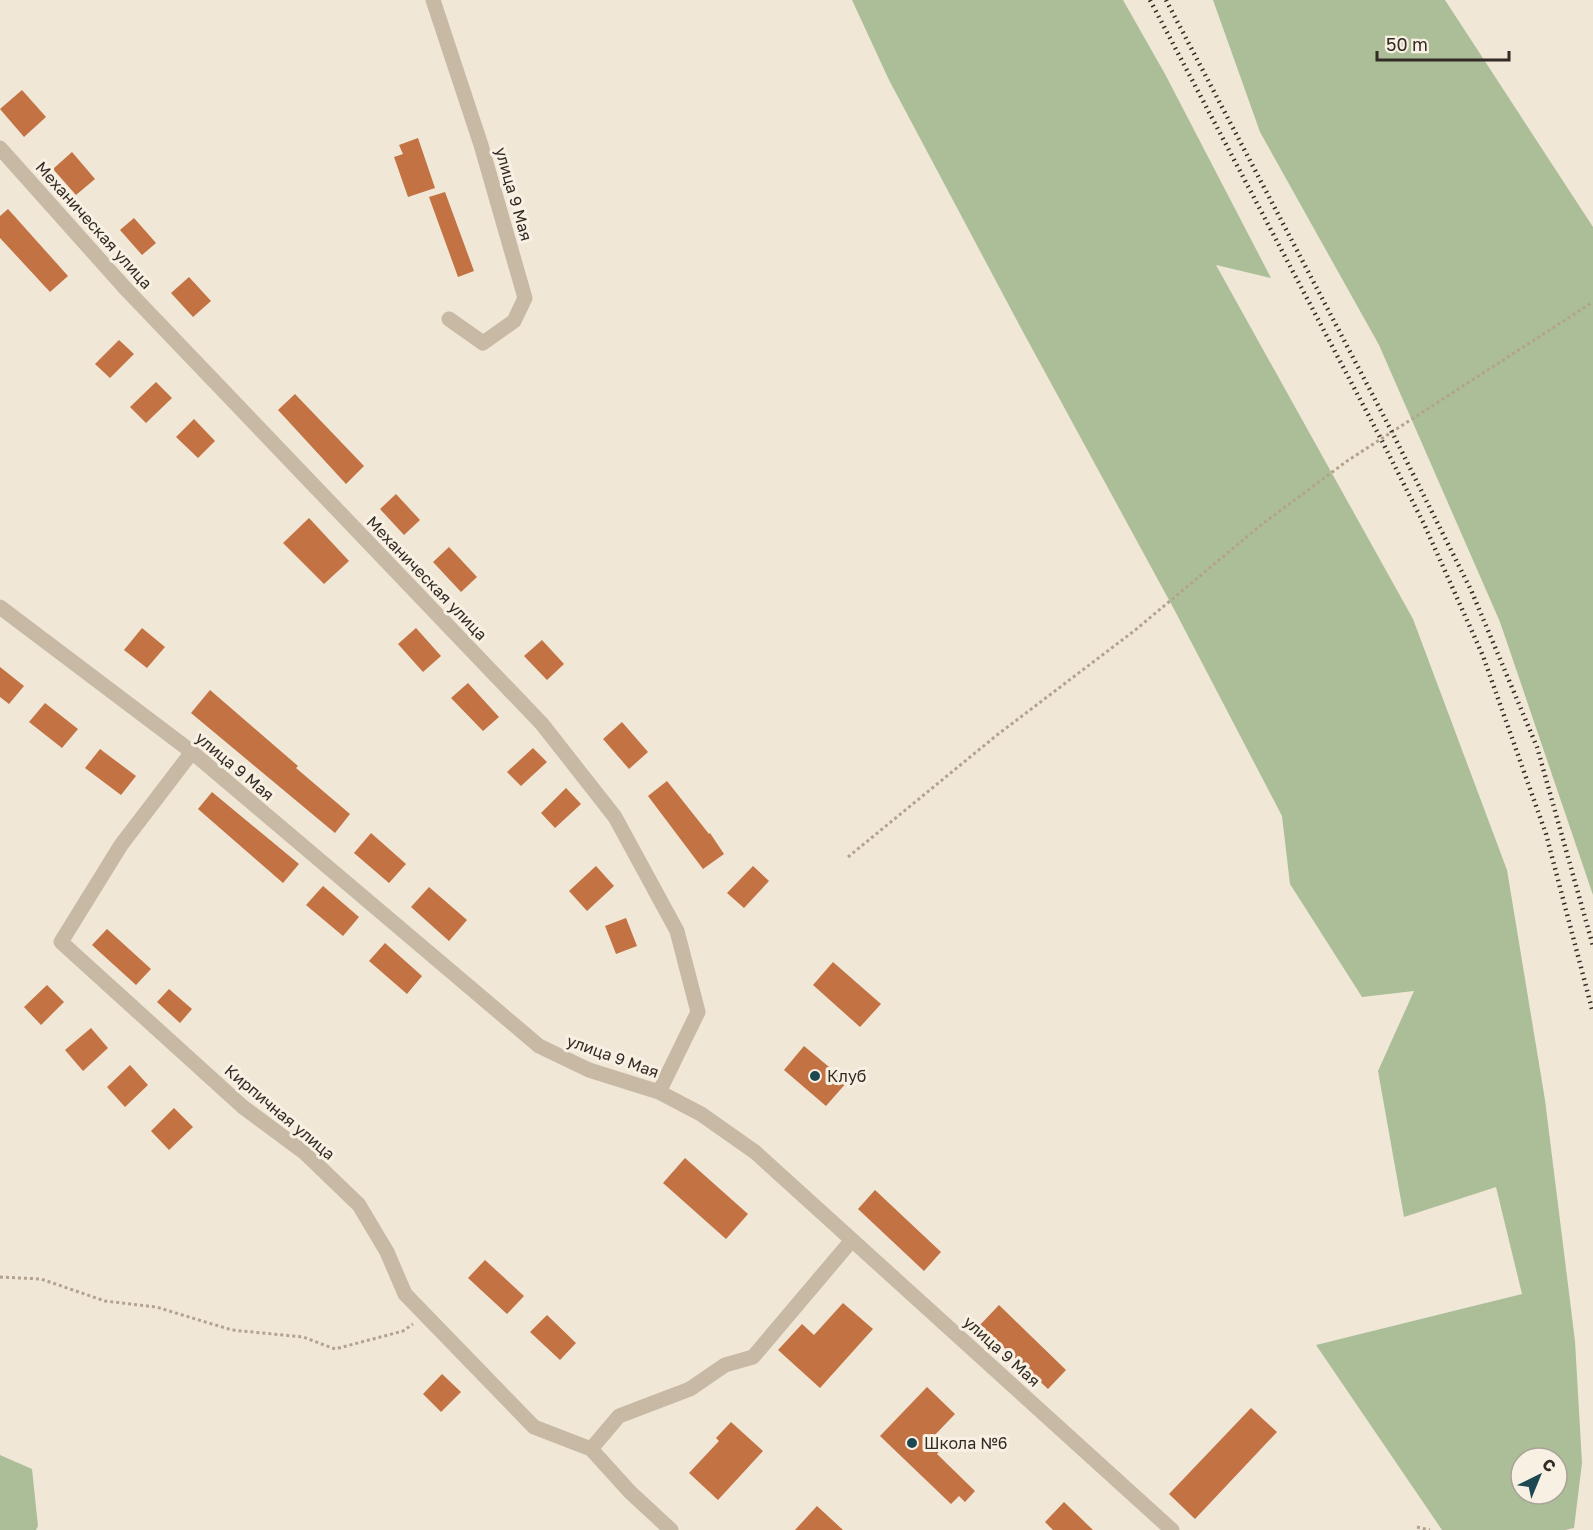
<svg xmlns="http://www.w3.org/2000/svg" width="1593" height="1530" viewBox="0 0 1593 1530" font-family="'Golos Text',sans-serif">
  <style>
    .green { fill: #acbe98; fill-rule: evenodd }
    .building { fill: #c27243 }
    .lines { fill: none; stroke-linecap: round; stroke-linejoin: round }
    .path { stroke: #b3a38e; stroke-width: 3; stroke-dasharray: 3 3; stroke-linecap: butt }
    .minor { stroke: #c7b9a4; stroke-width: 15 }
    .rail { stroke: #332b25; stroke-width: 4.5; stroke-dasharray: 1.5 4.5; stroke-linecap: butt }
    .poi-dot { fill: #1d4852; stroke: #f8f1e3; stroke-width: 2 }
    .labels { text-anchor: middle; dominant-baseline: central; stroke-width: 6; stroke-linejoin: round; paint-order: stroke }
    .street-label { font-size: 16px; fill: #332b25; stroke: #f8f1e3 }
    .poi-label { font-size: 16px; fill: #332b25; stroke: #f8f1e3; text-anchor: start }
  </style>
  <rect width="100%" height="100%" fill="#f0e7d7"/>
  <path class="green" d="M852,0H1123L1165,74L1271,278L1216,265L1413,619L1507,870L1545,1100L1575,1341L1582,1463L1574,1528L1565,1530H1442L1316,1345L1522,1294L1496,1187L1404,1217L1378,1071L1414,991L1362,997L1290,884L1282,816L1175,611L1022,330L889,80ZM1521,1458H1557V1494H1521Z
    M1213,0H1445L1593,227V895L1500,622L1379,345L1260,132Z
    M0,1455L32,1469L38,1526L36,1530H0Z"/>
  <path class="building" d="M22,90L46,117L24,137L0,109Z
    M418,138L435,188L408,197L394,157L403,154L399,145Z
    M72,152L95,179L76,195L53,169Z
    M445,192L474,271L458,277L429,197Z
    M8,209L68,276L50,292L0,238V216Z
    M134,218L156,243L142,255L120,230Z
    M189,277L211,301L193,317L171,293Z
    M119,340L134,354L110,378L95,364Z
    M156,382L172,398L146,423L130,407Z
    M295,394L364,466L346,484L278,410Z
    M194,419L215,441L198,458L176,437Z
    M396,494L420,520L404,535L380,509Z
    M309,518L349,561L324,584L283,543Z
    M449,547L477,577L461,592L433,562Z
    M142,628L165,647L147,668L124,650Z
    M416,628L441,656L423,672L398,644Z
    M542,640L564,664L547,680L524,656Z
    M0,667L24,686L9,704L0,697Z
    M468,683L499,717L483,731L451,698Z
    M210,690L298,766L296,768L350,814L335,833L191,713Z
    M45,703L78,729L62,748L29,722Z
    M622,722L648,752L629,769L603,739Z
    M533,748L547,762L521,786L507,772Z
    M100,749L136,776L121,795L85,768Z
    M667,781L709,834L710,833L724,854L703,869L648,796Z
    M566,788L581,804L555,828L541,813Z
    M212,792L299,864L283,883L198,809Z
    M371,833L406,864L389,883L354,853Z
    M596,866L614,886L587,911L569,891Z
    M753,866L769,881L744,908L727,893Z
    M323,886L359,917L343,936L306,905Z
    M429,887L467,920L449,941L411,907Z
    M626,918L637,946L616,954L605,926Z
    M107,929L151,969L136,985L92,945Z
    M385,943L422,976L407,994L369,961Z
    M833,962L881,1004L860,1027L813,985Z
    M47,985L64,1002L41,1025L24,1007Z
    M169,989L192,1009L180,1023L157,1002Z
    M91,1028L108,1048L83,1071L65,1050Z
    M804,1046L847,1082L826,1106L784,1070Z
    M130,1065L148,1085L125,1107L107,1087Z
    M174,1108L193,1127L169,1150L151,1131Z
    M685,1158L748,1214L726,1239L663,1183Z
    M875,1190L941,1252L924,1271L858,1209Z
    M485,1260L524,1296L507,1314L468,1278Z
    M843,1303L873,1329L820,1388L778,1350L802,1324L814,1335Z
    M999,1305L1066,1370L1048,1389L980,1325Z
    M547,1315L576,1343L560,1360L530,1332Z
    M442,1374L461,1392L441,1412L423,1394Z
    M927,1387L955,1414L932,1438L942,1448L937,1454L975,1491L965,1502L959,1496L951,1504L880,1436Z
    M1251,1408L1277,1432L1195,1519L1169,1494Z
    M731,1422L763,1451L718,1500L689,1473L719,1441L716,1438Z
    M1064,1502L1093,1530H1053L1045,1522Z
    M817,1506L843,1530H795Z"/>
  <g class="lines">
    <path class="path" d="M848,857L997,735L1134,631L1261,525L1347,461L1593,302
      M0,1277L41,1279L105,1301L156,1307L232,1330L303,1337L335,1349L403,1331L413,1324
      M1417,1527L1430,1530"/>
    <path class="minor" d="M433,0L481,145L525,298L514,321L483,343L449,319
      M0,148L125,288L542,724L615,817L677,931L698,1012L659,1092
      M0,607L192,752L539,1046L589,1070L659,1092L701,1114L755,1152L1172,1530
      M192,752L121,845L61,942L243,1107L305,1153L359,1205L387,1252L405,1294L534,1427L591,1449L630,1492L671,1530
      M591,1449L619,1416L690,1389L725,1365L753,1357L852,1240"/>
    <path class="rail" d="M1150,0L1381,439L1424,524L1483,656L1546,834L1593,1013
      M1166,0L1392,432L1471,590L1537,747L1593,946"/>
  </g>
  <g class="poi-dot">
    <circle cx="815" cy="1076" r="6"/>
    <circle cx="912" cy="1443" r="6"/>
  </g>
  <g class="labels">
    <g class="street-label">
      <text transform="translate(514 194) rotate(74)">улица 9 Мая</text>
      <text transform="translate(94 225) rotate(48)">Механическая улица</text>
      <text transform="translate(427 578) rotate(46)">Механическая улица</text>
      <text transform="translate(235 766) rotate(40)">улица 9 Мая</text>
      <text transform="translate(613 1056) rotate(20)">улица 9 Мая</text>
      <text transform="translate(280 1112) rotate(40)">Кирпичная улица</text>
      <text transform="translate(1002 1351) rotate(42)">улица 9 Мая</text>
    </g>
    <g class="poi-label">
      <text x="827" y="1076">Клуб</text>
      <text x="924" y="1443">Школа №6</text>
    </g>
  </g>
  <g transform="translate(1539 1476) rotate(43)"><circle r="28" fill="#f8f1e3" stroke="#a9a297" stroke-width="1.5"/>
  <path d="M0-4.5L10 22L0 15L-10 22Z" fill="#1d4852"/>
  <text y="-9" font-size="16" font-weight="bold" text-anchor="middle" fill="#332b25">С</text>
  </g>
  <path d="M1377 51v9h132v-9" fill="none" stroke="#332b25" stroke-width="3"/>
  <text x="1386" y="51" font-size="18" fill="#332b25" stroke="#f8f1e3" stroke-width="4.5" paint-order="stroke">50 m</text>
</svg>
